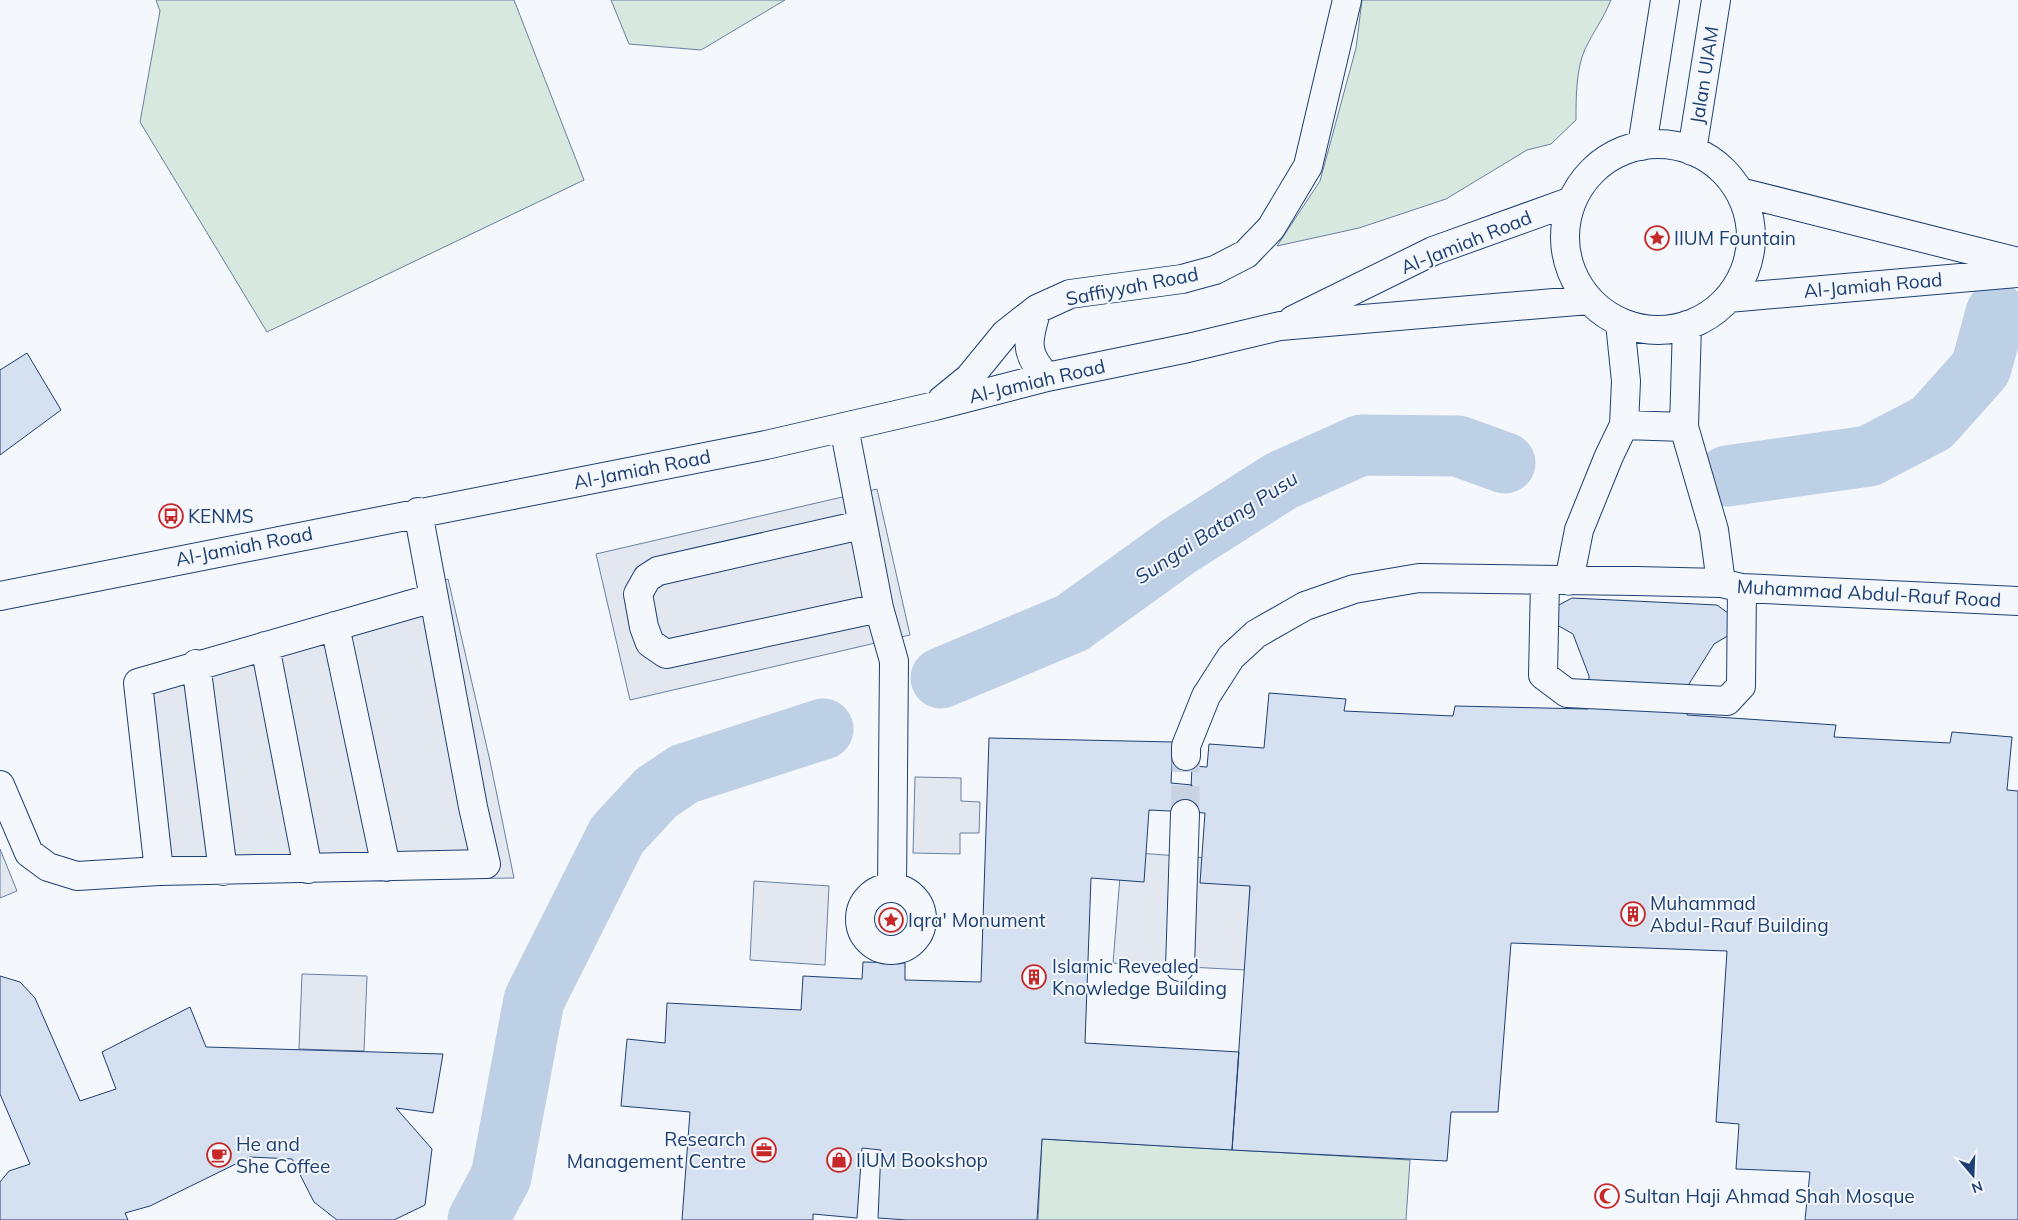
<svg xmlns="http://www.w3.org/2000/svg" width="2018" height="1220" viewBox="0 0 2018 1220" font-family="Mulish,sans-serif">
  <style>
    .green { fill: #d7e8df; stroke: #687fa3 }
    .parking { fill: #e3e8f0; stroke: #687fa3 }
    .lines { fill: none; stroke-linecap: round; stroke-linejoin: round }
    .river { stroke: #bed0e5; stroke-width: 61 }
    .building { fill: #d5e0f0; stroke: #1d3f73 }
    .minor-tunnel { stroke: #c9d2e0; stroke-width: 28; stroke-dasharray: 28 14; stroke-linecap: butt }
    .minor-casing { stroke: #1d3f73; stroke-width: 30 }
    .minor { stroke: #f4f7fb; stroke-width: 28 }
    .labels { text-anchor: middle; dominant-baseline: central; stroke-width: 4; stroke-linejoin: round; paint-order: stroke }
    .street-label { font-size: 19px; fill: #1d3f73; stroke: #f4f7fb }
    .poi-label { font-size: 19px; fill: #1d3f73; stroke: #f4f7fb; text-anchor: start }
    .water-label { font-size: 20px; font-style: italic; fill: #1d3f73; stroke: #f4f7fb }
  </style>
  <rect width="100%" height="100%" fill="#f4f7fb"/>
  <path class="green" d="M156,0H514L584,180L267,332L140,122L160,11Z
    M611,0H785L701,50L629,44Z
    M1362,0H1611C1604,18 1593,32 1585,49C1576,70 1576,97 1576,120L1551,144L1527,150L1446,199L1359,228L1277,246L1320,181L1356,48Z
    M1042,1139L1410,1160L1406,1220H1038Z"/>
  <path class="parking" d="M877,489L910,635L630,700L596,554Z
    M448,579L490,761L514,878L150,883L127,674Z
    M915,777L961,778V801L980,802L979,833H960V854L913,853Z
    M0,849L17,891L0,898Z
    M1122,852L1251,861L1246,970L1113,963Z
    M754,881L829,886L825,965L750,960Z
    M302,974L367,976L364,1051L299,1049Z"/>
  <g class="lines">
    <path class="river" d="M1727,476L1869,456L1932,423L1981,368L1996,313
      M941,678L1072,623L1179,546L1281,481L1361,445L1458,446L1505,463
      M478,1220L501,1177L534,1000L617,835L656,793L684,774L823,729"/>
  </g>
  <path class="building" d="M27,353L61,410L0,455V370Z
    M1572,598L1717,605L1732,616L1731,634L1714,644L1689,684L1687,715L1836,725L1834,737L1950,743L1952,732L2012,737L2007,790L2018,791V1220H1805L1810,1172L1736,1169L1739,1124L1716,1122L1727,951L1511,943L1498,1112H1451L1447,1161L1232,1150L1250,886L1200,883L1205,813L1190,812L1192,766L1207,767L1209,744L1264,748L1269,693L1346,699L1344,711L1453,716L1455,706L1588,709L1589,676L1573,634L1557,625V606Z
    M989,738L1173,742L1171,783L1192,785L1190,812L1149,810L1144,882L1091,878L1085,1043L1239,1052L1232,1150L1042,1139L1037,1220H907L878,1218L881,1150L862,1148L857,1218L813,1214V1220H682L690,1112L621,1106L627,1039L665,1043L667,1003L801,1010L803,976L862,979L863,962L905,963V980L981,982Z
    M0,976L20,982L35,998L80,1101L116,1089L102,1052L190,1007L206,1047L443,1054L433,1113L396,1108L432,1149L425,1205L394,1220H337L314,1202L292,1159L250,1157L150,1206L125,1213L128,1220H0V1182L9,1171L30,1164L0,1094Z"/>
  <g class="lines">
    <path class="minor-tunnel" d="M1185,814L1186,756"/>
    <g class="minor-casing">
      <path id="minor" d="M1565 237a93 93 0 1 1 186 0a93 93 0 1 1-186 0Z
        M1642,146L1665,0
        M1692,151L1716,0
        M1740,192L2018,262
        M1728,298L2018,273
        M1037,309C1028,339 1023,353 1047,377
        M1293,320L1433,251L1572,201
        M1687,325L1684,427L1714,530L1721,583
        M942,400L969,378L1005,334L1037,309L1070,294L1182,279L1215,270L1246,254L1271,228L1308,166L1347,0
        M1624,425L1684,427
        M844,427L879,608L894,661L892,888
        M861,525L658,571L647,578L638,594L644,627L650,643L666,654L879,608
        M1545,581L1543,675L1567,693L1727,701L1741,686L1742,588
        M1569,581L1579,530L1609,456L1624,425L1626,381L1620,323
        M0,596L766,445L935,406L1047,377L1188,348L1280,326L1589,300
        M335,626L386,867
        M265,646L308,869
        M196,664L223,871
        M1186,756V746L1206,696L1231,657L1256,634L1305,606L1354,589L1419,578L1636,581L1721,583L1742,588L2018,601
        M0,785L29,853L48,867L77,876L159,871L486,864L473,807L418,512
        M159,871L138,683L433,598
        M860 919a31 31 0 1 1 62 0a31 31 0 1 1-62 0Z
        M1180,967L1185,814"/>
    </g>
    <use href="#minor" class="minor"/>
  </g>
  <defs>
    <g id="sight-ring" transform="scale(1.25)"><circle r="9.5" fill="#f4f7fb" stroke="#c62828" stroke-width="1.5"/><path d="M0-6L1.8-2.2L6-1.7L2.9 1.2L3.7 5.4L0 3.3L-3.7 5.4L-2.9 1.2L-6-1.7L-1.8-2.2Z" fill="#c62828"/></g>
    <g id="bus-ring" transform="scale(1.25)"><circle r="9.5" fill="#f4f7fb" stroke="#c62828" stroke-width="1.5"/><path d="M-5-6H5V4H4V6H2V4H-2V6H-4V4H-5ZM-3.5-4V0h7V-4ZM-3.5 1.2v1.5H-2V1.2ZM2 1.2v1.5H3.5V1.2Z" fill="#c62828"/></g>
    <g id="building-ring" transform="scale(1.25)"><circle r="9.5" fill="#f4f7fb" stroke="#c62828" stroke-width="1.5"/><path d="M-4-6H4V6H1V3H-1V6H-4ZM-2.5-4.3h1.7v1.8h-1.7ZM.8-4.3h1.7v1.8H.8ZM-2.5-1h1.7V.8h-1.7ZM.8-1h1.7V.8H.8Z" fill="#c62828"/></g>
    <g id="office-ring" transform="scale(1.25)"><circle r="9.5" fill="#f4f7fb" stroke="#c62828" stroke-width="1.5"/><path d="M-6-3h4V-5.5h4V-3h4V5H-6ZM-1-4.5V-3h2v-1.5ZM-6 0V1H6V0Z" fill="#c62828"/></g>
    <g id="cafe-ring" transform="scale(1.25)"><circle r="9.5" fill="#f4f7fb" stroke="#c62828" stroke-width="1.5"/><path d="M-5.5-4.5H6V0H3Q3 3.5 0 3.5H-2.5Q-5.5 3.5-5.5 0ZM3-3.2v2h1.7v-2ZM-6 4.5H4V6H-6Z" fill="#c62828"/></g>
    <g id="shop-ring" transform="scale(1.25)"><circle r="9.5" fill="#f4f7fb" stroke="#c62828" stroke-width="1.5"/><path d="M-5-2.5h2.3a2.7 3.5 0 0 1 5.4 0H5L5.5 6h-11ZM-1.5-2.5h3a1.5 2.3 0 0 0-3 0Z" fill="#c62828"/></g>
    <g id="mosque-ring" transform="scale(1.25)"><circle r="9.5" fill="#f4f7fb" stroke="#c62828" stroke-width="1.5"/><path d="M3.5-4.9A6 6 0 1 0 3.5 4.9A5 5 0 1 1 3.5-4.9Z" fill="#c62828"/></g>
  </defs>
  <g fill-rule="evenodd">
    <use href="#sight-ring" x="1657" y="238"/>
    <use href="#bus-ring" x="171" y="516"/>
    <use href="#building-ring" x="1633" y="914"/>
    <use href="#sight-ring" x="891" y="920"/>
    <use href="#building-ring" x="1034" y="977"/>
    <use href="#office-ring" x="764" y="1150"/>
    <use href="#cafe-ring" x="219" y="1155"/>
    <use href="#shop-ring" x="839" y="1160"/>
    <use href="#mosque-ring" x="1607" y="1196"/>
  </g>
  <g class="labels">
    <g class="street-label">
      <text transform="translate(1704 75) rotate(-81)">Jalan UIAM</text>
      <text transform="translate(1466 242) rotate(-22)">Al-Jamiah Road</text>
      <text transform="translate(1873 285) rotate(-5)">Al-Jamiah Road</text>
      <text transform="translate(1132 286) rotate(-11)">Saffiyyah Road</text>
      <text transform="translate(1037 381) rotate(-13)">Al-Jamiah Road</text>
      <text transform="translate(642 469) rotate(-11)">Al-Jamiah Road</text>
      <text transform="translate(244 546) rotate(-11)">Al-Jamiah Road</text>
      <text transform="translate(1869 593) rotate(3)">Muhammad Abdul-Rauf Road</text>
    </g>
    <g class="poi-label">
      <text x="1674" y="238">IIUM Fountain</text>
      <text x="188" y="516">KENMS</text>
      <text x="1650" y="903">Muhammad<tspan x="1650" dy="22">Abdul-Rauf Building</tspan></text>
      <text x="908" y="920">Iqra' Monument</text>
      <text x="1052" y="966">Islamic Revealed<tspan x="1052" dy="22">Knowledge Building</tspan></text>
      <text x="746" y="1139" text-anchor="end">Research<tspan x="746" dy="22">Management Centre</tspan></text>
      <text x="236" y="1144">He and<tspan x="236" dy="22">She Coffee</tspan></text>
      <text x="856" y="1160">IIUM Bookshop</text>
      <text x="1624" y="1196">Sultan Haji Ahmad Shah Mosque</text>
    </g>
    <g class="water-label">
      <text transform="translate(1216 527) rotate(-33)">Sungai Batang Pusu</text>
    </g>
  </g>
  <g transform="translate(1973 1175) rotate(161)" stroke="#f4f7fb" stroke-width="4" paint-order="stroke">
  <path d="M0-4L9 19L0 12L-9 19Z" fill="#1d3f73"/>
  <text y="-8" font-size="14" font-weight="bold" text-anchor="middle" fill="#1d3f73">N</text>
  </g>
</svg>
